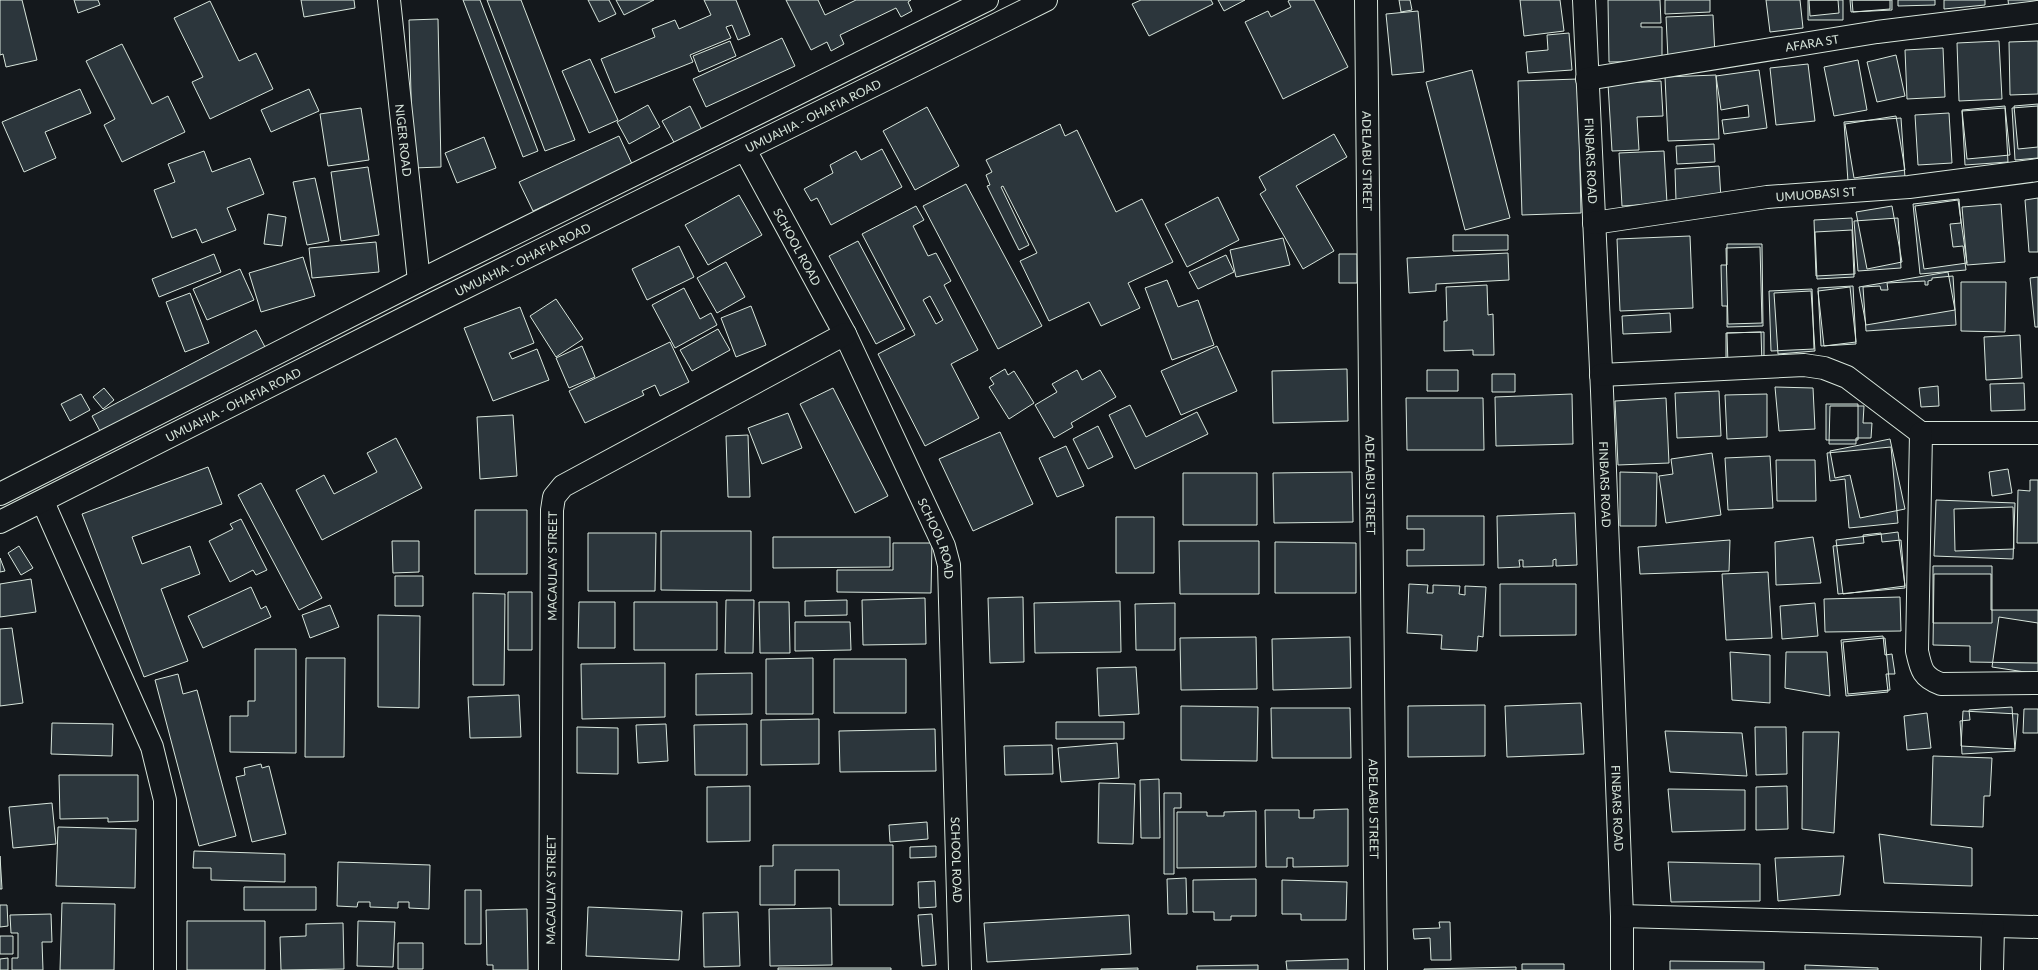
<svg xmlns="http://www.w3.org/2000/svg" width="2038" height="970" viewBox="0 0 2038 970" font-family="Lato,sans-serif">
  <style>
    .building { fill: #2c363c; stroke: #d8e6dc; fill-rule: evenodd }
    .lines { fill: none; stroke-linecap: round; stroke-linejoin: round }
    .minor-casing { stroke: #d8e6dc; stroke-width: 24 }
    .major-casing { stroke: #d8e6dc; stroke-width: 24 }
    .minor { stroke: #14181c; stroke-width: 22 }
    .major { stroke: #14181c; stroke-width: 22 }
    .labels { text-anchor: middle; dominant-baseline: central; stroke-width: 3; stroke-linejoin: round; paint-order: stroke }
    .street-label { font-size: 12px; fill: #d8e6dc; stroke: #14181c }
  </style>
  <rect width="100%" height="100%" fill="#14181c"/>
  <path class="building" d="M0,0H22L37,60L6,67L3,54L0,55Z
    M74,0H98L100,5L78,13Z
    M301,0H354L355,8L304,17Z
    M463,0H480L538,151L523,157Z
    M487,0H521L575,140L545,151Z
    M588,0H609L616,14L599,22Z
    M616,0H654L624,15Z
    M704,0H736L750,35L738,40L732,25L726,27L731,38L690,55L693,62L615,93L601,59L655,37L652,29L675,20L679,29L711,15Z
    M786,0H818L825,15L856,0H911L908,2L912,11L901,17L896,8L840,35L844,44L831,51L827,42L811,50Z
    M1141,0H1211L1213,4L1149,36L1132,4Z
    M1218,0H1245L1224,11Z
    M1290,0H1314L1348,67L1283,99L1245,22L1268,11L1271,17L1291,7L1288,1Z
    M1399,0H1410L1412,10L1401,12Z
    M1520,0H1560L1564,31L1524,36Z
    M1608,0H1660L1661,23H1641V27H1662V61L1609,62Z
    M1665,0H1710V12L1665,14Z
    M1766,0H1800L1803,28L1770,32Z
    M1808,0H1843V20H1808Z
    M1809,0H1838L1839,13L1810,16Z
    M1850,0H1892V10L1851,12Z
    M1852,0H1890V9L1853,12Z
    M1898,0H1935V5L1898,6Z
    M1944,0H1985V5L1944,9Z
    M2008,0H2038V6L2009,8Z
    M210,1L239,61L256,53L273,89L210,119L192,82L203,77L174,18Z
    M1418,11L1424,72L1392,75L1386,14Z
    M1713,15L1715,56L1668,58L1666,17Z
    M438,19L441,167L413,168L409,20Z
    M1569,33L1572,70L1528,73L1526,52L1548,50L1547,35Z
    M782,38L795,66L706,107L693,79Z
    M730,41L736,56L699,72L693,56Z
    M1999,41L2002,99L1959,101L1957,43Z
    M2038,41V94L2010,95L2009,42Z
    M122,44L152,104L168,96L185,132L122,162L104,125L115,119L86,61Z
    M1943,48L1945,97L1907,99L1905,50Z
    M1896,55L1905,96L1877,102L1867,62Z
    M590,59L618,120L589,133L562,71Z
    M1858,60L1867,110L1834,116L1824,67Z
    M1808,64L1815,121L1776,125L1770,68Z
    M1472,70L1510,218L1465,230L1426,82Z
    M1759,70L1767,128L1724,134L1722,120L1749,117L1748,105L1721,110L1716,76Z
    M1716,75L1719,139L1668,141L1665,77Z
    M1578,79L1581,213L1522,215L1518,81Z
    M1661,81L1663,116L1637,117L1639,150L1612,151L1608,84Z
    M80,89L91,113L45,132L56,158L24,172L2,122Z
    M309,89L319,111L271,132L261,110Z
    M2038,104V147L2018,149L2014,106Z
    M648,105L660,127L629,144L617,122Z
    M690,106L702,130L675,144L662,121Z
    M2005,106L2010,155L1967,159L1962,110Z
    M2038,106V158L2015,160L2012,108Z
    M927,107L959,166L915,190L883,131Z
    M361,108L369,160L328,166L320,114Z
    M2005,108L2008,162L1965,165L1962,111Z
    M1949,113L1952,163L1918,165L1915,115Z
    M1896,116L1905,170L1854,178L1845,124Z
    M1901,118L1905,178L1848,182L1844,122Z
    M1060,124L1065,136L1077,130L1116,212L1142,199L1173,262L1128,283L1140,308L1101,326L1089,302L1049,321L1020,261L1037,253L1003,186L1001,187L1029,245L1019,250L987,186L990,185L986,175L992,172L986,160Z
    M1334,134L1347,157L1296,186L1334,251L1303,269L1260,194L1266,190L1259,177Z
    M619,136L633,166L533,211L519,182Z
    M484,137L496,168L457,183L445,153Z
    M1714,144L1715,162L1677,164L1676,146Z
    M882,149L902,187L831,225L817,198L811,201L804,189L833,173L830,165L856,151L861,160Z
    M204,151L212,172L250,158L264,194L227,208L236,230L202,243L196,229L172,238L154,190L175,182L168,164Z
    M1664,151L1667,203L1622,206L1619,153Z
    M1719,166L1721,199L1676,201L1675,169Z
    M368,167L379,235L341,241L331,172Z
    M315,178L329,241L307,245L293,182Z
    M966,184L1042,326L998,349L923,206Z
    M739,195L762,235L708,265L685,225Z
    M1218,197L1239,240L1187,267L1165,224Z
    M2038,198V252H2029L2025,200Z
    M1959,199L1961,223L1950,224L1953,247L1963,246L1966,270L1920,274L1913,204Z
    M1958,200L1967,263L1924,269L1915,206Z
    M2001,204L2005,262L1967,265L1962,207Z
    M916,206L924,220L913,226L928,256L936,253L951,281L944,285L978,350L951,364L979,418L925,446L878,354L915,335L862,234ZM930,296L943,320L936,324L923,300Z
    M1892,206L1902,262L1867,269L1856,212Z
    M268,214L286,217L282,246L264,244Z
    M1852,218L1855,274L1816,276L1814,220Z
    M1898,218L1901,268L1858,271L1854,221Z
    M1852,230L1854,277L1817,279L1815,232Z
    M1453,235H1508V250L1453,251Z
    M1690,236L1693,308L1620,311L1617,239Z
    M1283,238L1290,265L1236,277L1230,250Z
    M858,241L905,329L876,344L829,256Z
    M376,242L379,272L312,278L309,248Z
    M1727,244H1762L1763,326L1727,327V306H1722L1721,265H1727Z
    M679,246L694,277L647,300L632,269Z
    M1760,247L1762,323L1728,324L1726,248Z
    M1508,253L1509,280L1436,284V291L1409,293L1407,258Z
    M214,254L221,272L159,297L152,279Z
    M1339,254H1357V283H1339Z
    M1226,255L1234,272L1198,289L1189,272Z
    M303,257L315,296L261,312L249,273Z
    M726,262L745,297L717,313L697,278Z
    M240,269L254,300L207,320L193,289Z
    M1948,272L1955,310L1866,325L1859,287Z
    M1953,276L1956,325L1866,331L1863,287L1880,286L1881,290H1888L1887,283L1925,281V285H1928V281L1932,280V278Z
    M2038,277V327H2035L2030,278Z
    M1167,280L1178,307L1198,300L1214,345L1172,360L1145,288Z
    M1961,282H2006L2005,332L1961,331Z
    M1487,285L1488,315L1493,314L1494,355H1473V350L1444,351V321H1447L1446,287Z
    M1853,286L1856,344L1821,346L1818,288Z
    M1850,287L1856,342L1824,346L1818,291Z
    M684,288L700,319L711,313L717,325L675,348L652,305Z
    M1812,289L1814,349L1771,351L1769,291Z
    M1811,291L1815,351L1778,354L1774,293Z
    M190,293L209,343L185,352L166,302Z
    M556,299L583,339L556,357L530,316Z
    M751,306L766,345L736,357L721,318Z
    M520,307L534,343L509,353L512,359L537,349L549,380L493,401L464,328Z
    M1670,313L1671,332L1623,334L1622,316Z
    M718,329L730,350L692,371L680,350Z
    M256,330L265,347L101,433L92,416Z
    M1761,332L1762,365H1728L1727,333Z
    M1764,332V365H1726V333Z
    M2020,335L2022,378L1986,380L1984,337Z
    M670,342L689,382L660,396L655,385L642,391L644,395L585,423L569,391Z
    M582,346L595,377L569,388L556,358Z
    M1217,346L1237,391L1181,415L1161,371Z
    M1005,369L1008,375L1014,371L1034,403L1009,419L989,387L994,384L990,378Z
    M1347,369L1348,421L1273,423L1272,371Z
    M1077,370L1082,380L1100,370L1116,397L1071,423L1073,427L1054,438L1035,405L1057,392L1052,384Z
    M1427,370H1458V391H1427Z
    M1492,374H1515V392H1492Z
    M2024,383L2025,410L1991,411L1990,384Z
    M1938,386L1939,406L1921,407L1919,388Z
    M1775,387L1813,388L1815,429L1779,431Z
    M104,388L114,400L103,409L93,397Z
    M833,388L888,496L855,513L800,404Z
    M1719,391L1721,436L1677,438L1675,393Z
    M81,394L90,410L70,421L61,404Z
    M1572,394L1573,444L1496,446L1495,397Z
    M1767,394V437L1727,439L1725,395Z
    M1406,398H1483L1484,450H1407Z
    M1666,398L1669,463L1618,465L1615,401Z
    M1826,404H1858V440H1826Z
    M1130,405L1146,437L1197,412L1208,434L1135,469L1109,415Z
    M1830,406H1864L1863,423H1872L1871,438H1856V444H1829Z
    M788,413L802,448L762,464L748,428Z
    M513,415L517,476L480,479L477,417Z
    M1098,426L1113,457L1088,469L1073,439Z
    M1000,432L1033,504L973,531L939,459Z
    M748,435L750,497H728L726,436Z
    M396,438L422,488L322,540L296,490L324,475L334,494L377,472L367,453Z
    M1890,439L1905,509L1860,518L1850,475L1835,478L1830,451Z
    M1066,446L1084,486L1057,497L1039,458Z
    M1891,447L1898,523L1849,528L1845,479L1830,481L1827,453Z
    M1712,453L1721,515L1666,523L1659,476L1673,474L1671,459Z
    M1770,456L1773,508L1728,510L1725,458Z
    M1776,460H1815L1816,501H1777Z
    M208,467L222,504L132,537L142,564L190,546L200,574L161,589L188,661L144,677L82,514Z
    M2008,469L2012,493L1992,496L1989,472Z
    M1352,472L1353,522L1274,523L1273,473Z
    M1620,472L1657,473L1656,526H1620Z
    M1183,473H1257V525H1183Z
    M2030,480H2038V543H2017L2018,490L2030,491Z
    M261,483L322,598L299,610L238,495Z
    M1936,500L2015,503L2013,559L1934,556Z
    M2013,507L2014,549L1955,551L1954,509Z
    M475,510H527V574H475Z
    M1575,513L1577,565L1556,566V559L1553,560V566L1523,567V560H1519L1520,567L1498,568L1497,516Z
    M1407,516H1484V565L1407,566V550H1424V529H1407Z
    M1116,517H1154V573H1116Z
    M241,519L267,570L256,575L253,570L230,582L209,541L233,529L230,524Z
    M661,531H751V591L661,590Z
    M1898,532L1905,586L1843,594L1836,540Z
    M588,533H656L655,591H588Z
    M1881,533L1882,542L1901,540L1905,588L1838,594L1833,546L1864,543L1863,535Z
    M773,537H890V567L773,568Z
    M1813,537L1821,583L1776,585L1775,542Z
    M1730,540L1729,571L1640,574L1638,547Z
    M392,541H419V572L393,573Z
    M1179,541H1259V594H1180Z
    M1275,542L1356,543V593H1275Z
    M893,543H932L931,593L837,592V570H893Z
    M19,546L33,568L21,575L8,553Z
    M0,558L5,571L0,572Z
    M1933,566H1992V623H1933Z
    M1768,572L1772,638L1726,640L1722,574Z
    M1934,574H1991V610H2038V663L1970,662V646L1933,645Z
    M395,576H423V606H395Z
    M31,579L36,612L0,617V584Z
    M1409,584L1428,585L1427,593H1433V585L1460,586L1459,594L1465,595V586L1486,587L1483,637L1478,636L1477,651L1441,649L1442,635L1407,633Z
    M1500,584H1576V635L1500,636Z
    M251,587L261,609L266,606L271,617L203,648L188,616Z
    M508,592H532V650H508Z
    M473,593L505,594L504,685H473Z
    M1023,597L1024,662L990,663L988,598Z
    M1900,597L1901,631L1825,632L1824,599Z
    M925,598L926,644L863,645L862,600Z
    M726,600H754L753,653H725Z
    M847,600V615L805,616V601Z
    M1120,601L1121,652L1035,653L1034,603Z
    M579,602H615V648H578Z
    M634,602H717V650H634Z
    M759,602H789L790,653H760Z
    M1175,603V650H1136L1135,604Z
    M1815,603L1818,636L1782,639L1780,606Z
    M330,605L339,627L310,638L302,615Z
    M378,615L420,616L419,708L378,707Z
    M1999,617L2038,623V674L1992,667Z
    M795,622H850L851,650L795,651Z
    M12,628L23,703L0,706V629Z
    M1883,636L1885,655L1892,654L1895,674H1886L1888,692L1846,696L1841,640Z
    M1256,637L1257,689L1181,690L1180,638Z
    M1350,637L1351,688L1273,690L1272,639Z
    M1885,638L1890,690L1848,694L1843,642Z
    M255,649H296V753L230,752V716H248V701H255Z
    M1730,652L1770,655V703L1732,700Z
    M1786,652H1827L1830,696L1785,688Z
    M306,658H345L344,757H305Z
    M813,658V714H766V659Z
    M834,659H906V713H834Z
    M665,663V717L582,719L581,664Z
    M1136,667L1139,714L1099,716L1097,668Z
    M752,673V714L696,715V674Z
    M178,674L183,694L197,690L236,836L199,846L155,680Z
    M519,695L521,737L470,738L468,697Z
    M1581,703L1584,754L1507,757L1505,706Z
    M1485,705V756L1408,757V706Z
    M1181,706L1258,707L1257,761L1181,760Z
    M2012,707L2015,751L1962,754L1960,721L1970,720L1969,710Z
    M1271,708H1350L1351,758H1272Z
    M2024,709H2038V733H2023Z
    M1963,711L2018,714L2015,749L1961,746Z
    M1927,713L1931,748L1907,750L1904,716Z
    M819,719V764L761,765V720Z
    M1056,722H1124V739H1056Z
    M52,723L113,724L112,756L51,754Z
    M666,724L668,761L638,763L636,725Z
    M747,724V775H695L694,725Z
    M577,727L618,728V774L577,773Z
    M1755,727H1786L1787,774L1756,775Z
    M935,729L936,771L840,772L839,731Z
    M1665,731L1742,733L1747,776L1670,772Z
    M1803,732H1839L1834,833L1802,829Z
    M1117,743L1119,778L1061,782L1058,748Z
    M1052,745L1053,774L1005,775L1004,746Z
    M1933,756L1992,758L1990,796H1984L1983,827L1931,825Z
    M261,764L262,768L269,766L286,834L252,842L236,777L245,775L244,768Z
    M59,775H138V821L108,822V818L60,819Z
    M1159,779L1160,838H1141L1140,780Z
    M1099,783L1135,784L1133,844L1098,843Z
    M750,786V841L707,842V787Z
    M1787,786L1788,829L1756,830V787Z
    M1668,789L1745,790V830L1672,832Z
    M1164,793H1181V808H1174V874H1164Z
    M52,803L56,844L13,848L9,807Z
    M1348,809V866L1293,867V858H1287V867H1266L1265,810H1299V818H1314V810Z
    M1256,811V867L1177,868V812H1207V816H1224V812Z
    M927,822L928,839L890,842L889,825Z
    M58,827L136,829L135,888L56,886Z
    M1879,834L1972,848V886L1884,883Z
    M773,845H893V905H839V870H795V905H760V866H773Z
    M936,846V857L910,858V847Z
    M194,851L285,854V882L211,880V868H193Z
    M0,856L2,889H0Z
    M1844,856L1840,895L1778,901L1775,858Z
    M338,862L430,865L429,909L409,908V902H398V908L370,907V902H358L357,907L337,906Z
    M1668,862L1760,864V901L1671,902Z
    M1186,878L1187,914H1168L1167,879Z
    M1256,879V916H1231V920H1214V912H1193V880Z
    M1282,880L1347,882L1346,920H1301V914H1282Z
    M935,881L936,907L919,908L918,882Z
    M244,887H316V910H244Z
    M465,890H481V944H465Z
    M62,903L115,904L114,970H60Z
    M0,905H7L8,926L0,927Z
    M588,907L682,911L679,960L586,956Z
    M831,908L832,965L770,966L769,909Z
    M527,909L528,970H493V965H487L486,910Z
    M738,912L740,966L704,967L703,913Z
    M51,914L52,942H42L43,970H12V958H18V933H11L10,915Z
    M932,914L936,965L922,966L918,915Z
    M1129,915L1131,954L987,962L984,923Z
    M187,921H265V970H187Z
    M358,921L395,922L393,967L357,966Z
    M1439,922H1450L1451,960H1431L1430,938L1414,939L1413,929L1440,928Z
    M343,923L344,969L281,970L280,937L306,936V924Z
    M0,936H13V954H0Z
    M398,943H423V969H398Z
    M8,958V970H0V959Z
    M1348,959V970H1287L1286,961Z
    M1670,961L1764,962V970H1670Z
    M1522,964H1564V970H1522Z
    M1258,965V970H1197V966Z
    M1805,965L1878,968V970H1805Z
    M1516,967V970H1424V969Z
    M778,968H891V970H778Z
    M1138,968V970H1101V969Z"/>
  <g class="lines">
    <g class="minor-casing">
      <g id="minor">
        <path id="s1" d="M389,0L419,281"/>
        <path id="s2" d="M1366,0L1376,970"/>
        <path id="s3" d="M1584,0L1602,391L1622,916V970"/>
        <path id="s4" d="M1587,79L1877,32L2038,12"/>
        <path id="s5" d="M745,150L845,334L944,546L949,565L960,970"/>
        <path id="s6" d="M1594,223L1767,197L1909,187L2038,170"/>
        <path d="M1601,375L1804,365L1824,368L1847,377L1921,433H2038"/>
        <path d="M1921,433L1917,651C1921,669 1922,677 1941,684L2038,683"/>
        <path d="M43,502L152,747L165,800V970"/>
        <path d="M1622,916L2038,927"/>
        <path id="s7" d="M550,970L552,510L554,497L563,486L845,334"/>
        <path d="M1992,970L1993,926"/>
      </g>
    </g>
    <g class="major-casing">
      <g id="major">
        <path d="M0,494L419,281L987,0"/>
        <path id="s8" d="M0,522L436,302L1046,0"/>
      </g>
    </g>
    <use href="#minor" class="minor"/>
    <use href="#major" class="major"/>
  </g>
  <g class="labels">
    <g class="street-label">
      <text stroke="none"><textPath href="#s4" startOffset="228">AFARA ST</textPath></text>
      <text stroke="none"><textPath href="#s8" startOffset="909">UMUAHIA - OHAFIA ROAD</textPath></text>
      <text stroke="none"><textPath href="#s1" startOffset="141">NIGER ROAD</textPath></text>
      <text stroke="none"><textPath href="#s2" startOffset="161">ADELABU STREET</textPath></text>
      <text stroke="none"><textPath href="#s3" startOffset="161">FINBARS ROAD</textPath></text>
      <text stroke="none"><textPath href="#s6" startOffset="224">UMUOBASI ST</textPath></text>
      <text stroke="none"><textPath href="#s5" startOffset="110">SCHOOL ROAD</textPath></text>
      <text stroke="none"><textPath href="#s8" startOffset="585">UMUAHIA - OHAFIA ROAD</textPath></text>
      <text stroke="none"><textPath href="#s8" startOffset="261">UMUAHIA - OHAFIA ROAD</textPath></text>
      <text stroke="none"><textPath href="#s2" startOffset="485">ADELABU STREET</textPath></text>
      <text stroke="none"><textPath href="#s3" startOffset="485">FINBARS ROAD</textPath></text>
      <text stroke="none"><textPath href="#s5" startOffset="434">SCHOOL ROAD</textPath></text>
      <text stroke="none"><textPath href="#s7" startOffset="404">MACAULAY STREET</textPath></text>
      <text stroke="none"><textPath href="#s2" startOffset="809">ADELABU STREET</textPath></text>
      <text stroke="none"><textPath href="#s3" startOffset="809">FINBARS ROAD</textPath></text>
      <text stroke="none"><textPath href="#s5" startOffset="758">SCHOOL ROAD</textPath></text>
      <text stroke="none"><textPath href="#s7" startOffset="80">MACAULAY STREET</textPath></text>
    </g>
  </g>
</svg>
